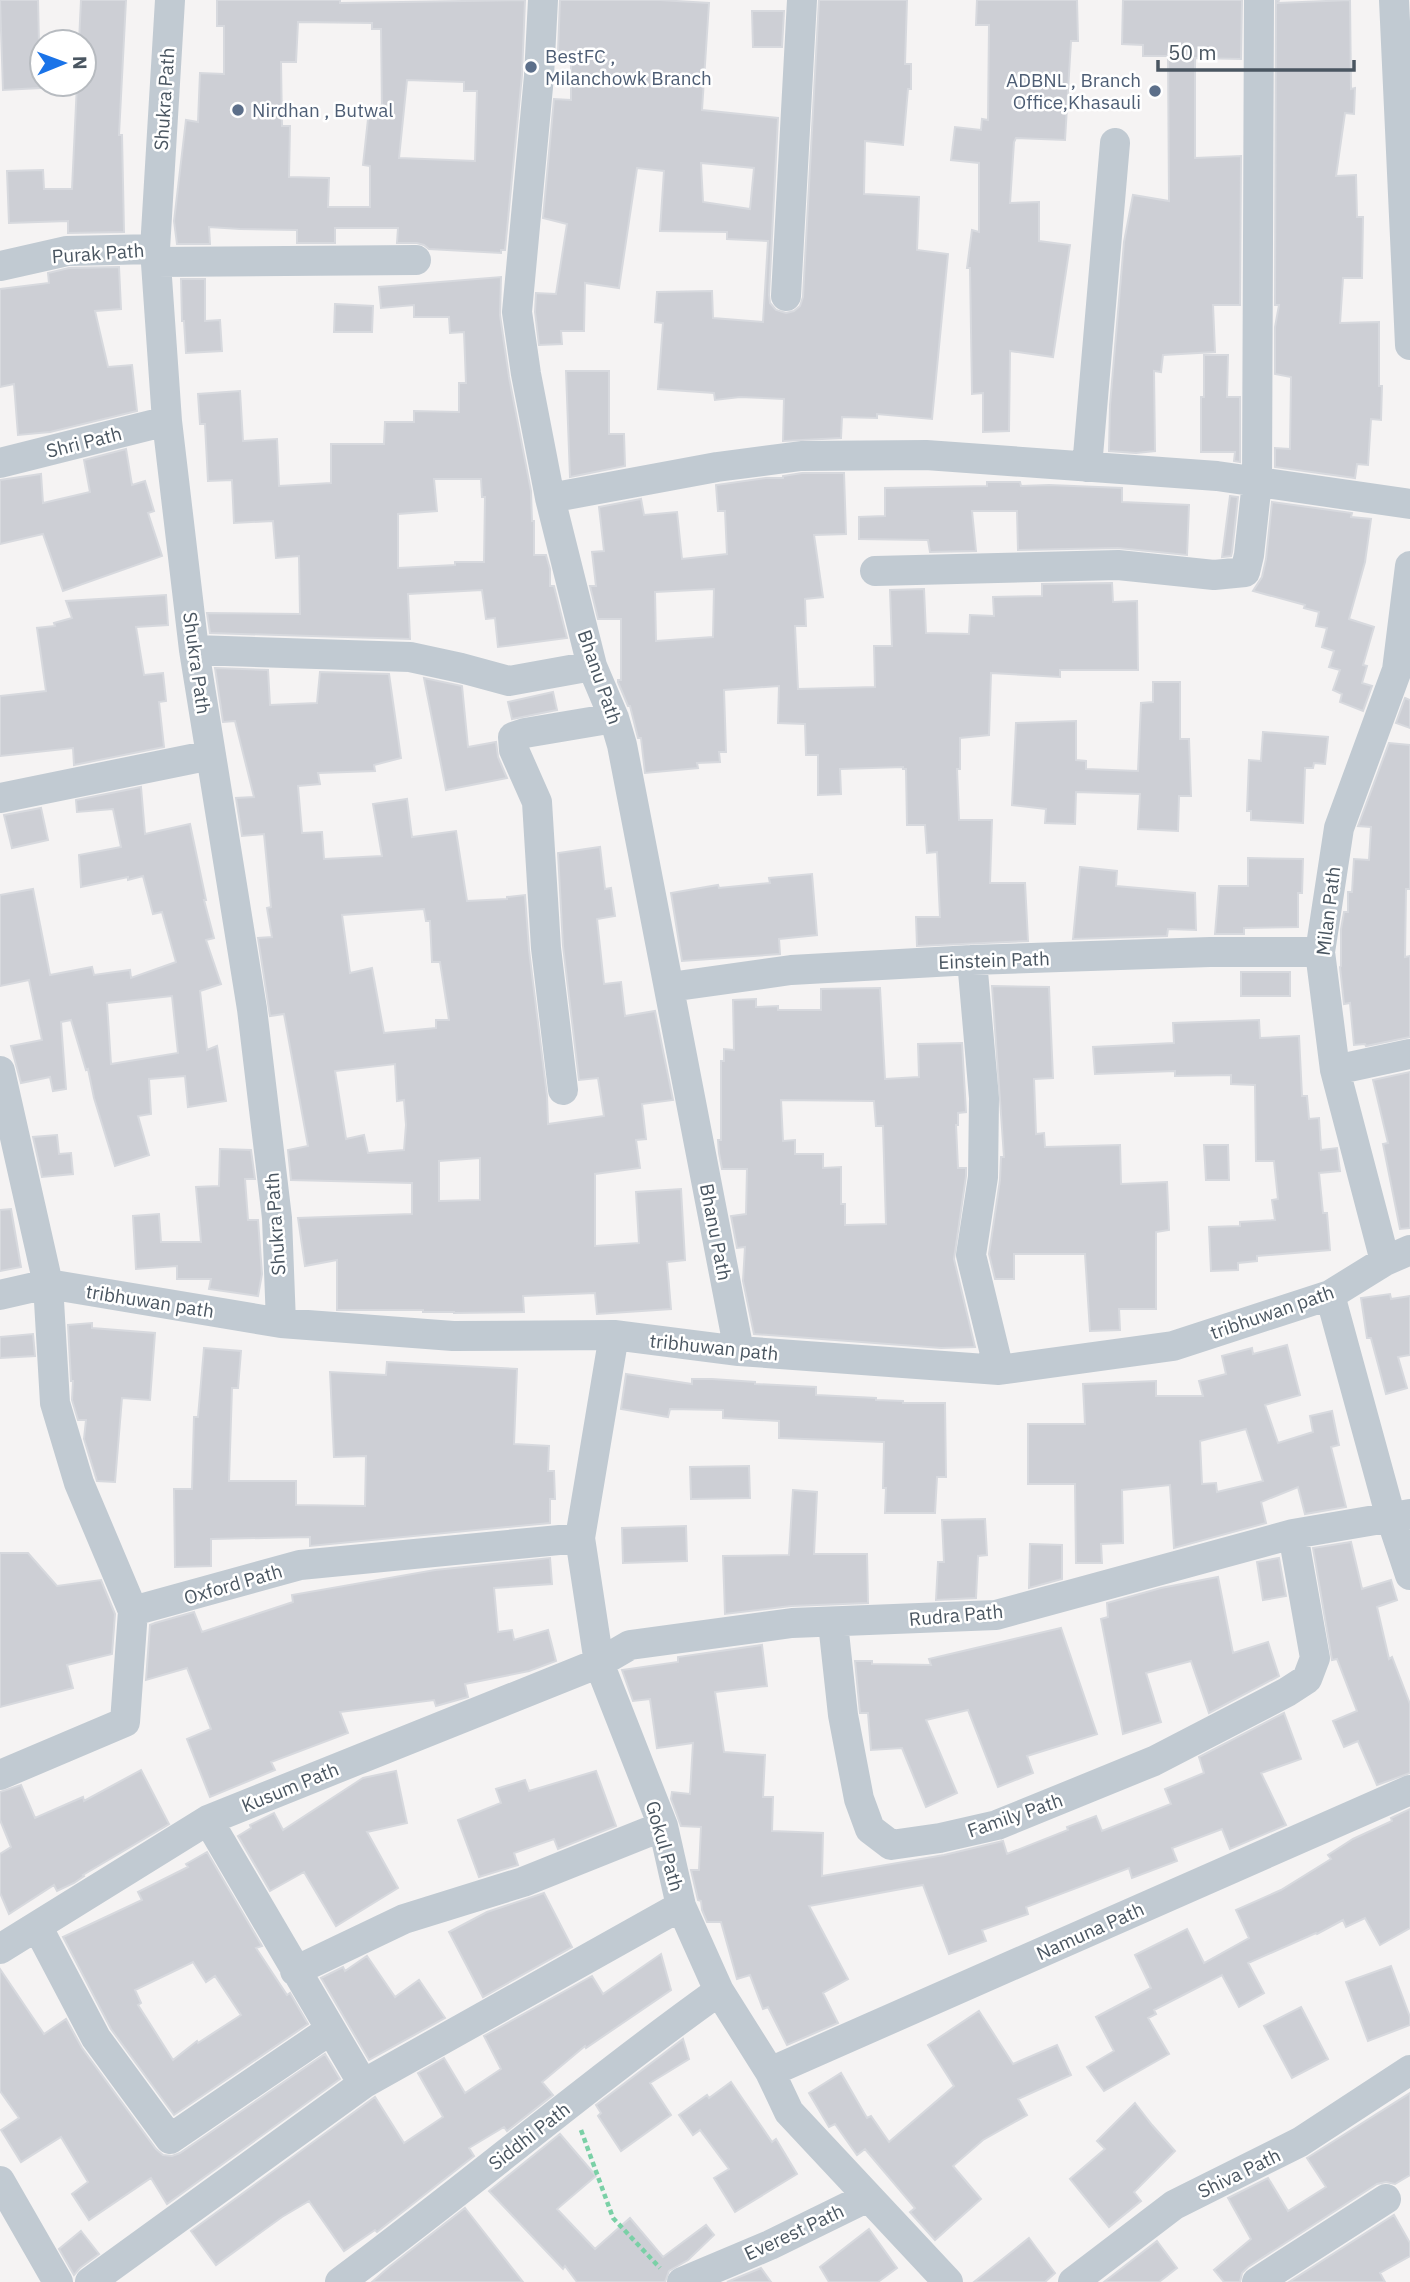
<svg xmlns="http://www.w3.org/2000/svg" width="1410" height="2282" viewBox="0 0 1410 2282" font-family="'IBM Plex Sans',sans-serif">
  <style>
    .building { fill: #cdcfd5; stroke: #d7d9de; stroke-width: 2; fill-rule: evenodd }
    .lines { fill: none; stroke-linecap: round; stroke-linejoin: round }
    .path { stroke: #7ad0a6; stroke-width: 4.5; stroke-dasharray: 5 3.5; stroke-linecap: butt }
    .minor { stroke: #c1cad2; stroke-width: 30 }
    .service-dot { fill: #5c6f8a; stroke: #fff; stroke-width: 2.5 }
    .labels { text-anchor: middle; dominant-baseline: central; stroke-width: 5; stroke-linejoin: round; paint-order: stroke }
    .service-label { font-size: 19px; fill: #4e5e75; stroke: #fff; text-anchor: start }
    .street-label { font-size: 19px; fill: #4a5661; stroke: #fff }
  </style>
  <rect width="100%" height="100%" fill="#f5f3f3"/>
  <path class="building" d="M0,0H38L40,88L3,90Z
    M81,0H126L119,135H122L124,232L68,233V221L9,223L7,171L43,170L44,189H72L77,84H84V42H79Z
    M217,0H340V3L525,0L522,75L505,250H501V253L429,249L424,245L417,243H397L398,228H335V243H297V230L240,229L209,227L210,244H177L174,221L186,120L198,122L200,73L224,74V26H217ZM298,22L372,23V29H381L382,111L369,110L363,165L370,166V207H328L329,178L289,177L290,126H282L281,62H296ZM407,80L464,82V91H477L475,161L399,158Z
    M560,0H660L709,3L702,110L778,118L769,295L770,303L776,310L786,313L794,311L800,306L803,297L819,0H907L905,64H911V89H908L903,145L865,141L864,194L919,197L917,250L948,254L932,419L877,414V418L842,417L841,438L783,441L784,399L740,397L715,400L714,393L658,389L663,323L655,322L657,292L712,291L713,318L763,322L768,241L727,239V232L660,231L664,171L637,168L619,288L585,283L584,331H561L562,344L539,345L535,312L536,293L556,294L567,224L543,218L554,99L571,100V52H558ZM701,163L754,168L750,209L703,202Z
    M977,0H1077L1078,41H1071L1065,140L1016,138L1014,142L1010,203L1039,202V241L1070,245L1053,357L1010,351L1009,431L983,432V393L972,394L970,268H967L972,230L979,232V163L951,160L955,127L981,130L982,119L988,120L989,25H976Z
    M1123,0H1242L1241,59L1195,58V158L1241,156L1240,305H1213L1215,352L1163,355L1161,372L1154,371L1155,451L1136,453L1109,451L1110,405L1124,242L1133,195L1169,201L1168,56H1143V45L1122,44Z
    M1276,0H1279L1278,3L1350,0L1351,89L1355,88L1354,114L1345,113L1336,176L1356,175L1357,217H1363L1362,278H1343L1340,323L1379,322V386H1382L1381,420L1371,419L1368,465L1357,464L1355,478L1275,467V448L1290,449L1291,377L1275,374V327L1279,305H1275Z
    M752,11H784L782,47H753Z
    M119,267L121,309L95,311L108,367L132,365L137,411L50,432L18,435L14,384L0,387V289L49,283L48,273L69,268Z
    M501,277L500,315L509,377L531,491L532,521H534V555H546L550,569V586H554L567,638L498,647L495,618L486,619L482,590L408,594L410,639L210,633L207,613L300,614L299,556L276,558L273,521L234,523L232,480L208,481L205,424H200L198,394L240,391L243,441L277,439L279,486L331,483V444H384L385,422H414V411L459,412V383H466L464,332L450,333L449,317H414V305L381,308L379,287ZM434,479H481L482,497H485L484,562H455V565L398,568V514L437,511Z
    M181,279H205V321L220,320L222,351L186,353L184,321H182Z
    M335,304L373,306L372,332H334Z
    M1204,355H1228L1227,397H1240V462L1234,461L1235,452H1201V397H1204Z
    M566,371H609V434H624L625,466L570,477Z
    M126,449L132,485L145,481L154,511L148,513L162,556L63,591L43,534L0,544V480L41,474L43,503L90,492L84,460Z
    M802,473H844L846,534L814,535L823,597L805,599L806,626H795L798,689L875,687L874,646H892L890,590L924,589L926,633L969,634L970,615L994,616L993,597L1042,596V584L1112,583L1113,602L1137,601L1138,670H1060V677L991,673L989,735L960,738V769H957L959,820H992L990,883H1025L1028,941L917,946L916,917H940L937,852L927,853L925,825H907L906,769H903V767L840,769L841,794L818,795V755H806L805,724L778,723L779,686L724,690L726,752H719L720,762L697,763L698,768L645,773L641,738H638L630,706H628L618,682V680H621V619H598L590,586H596L592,552L604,551L599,507L641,499L644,515L677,512L682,559L727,554L725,511H718L716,485L766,478H783V476ZM714,589L713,637L656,641L655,592Z
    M987,482H1020L1021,486L1049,485L1122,488V502L1189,505L1187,555L1118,548L1018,550L1017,511H972L976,551L930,552L928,540L859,539V517L885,516V488L987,486Z
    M1230,496L1238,497L1232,552L1231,556L1222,557Z
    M1272,502L1352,513L1351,517L1371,519L1365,562L1349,619L1374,627L1363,665L1367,666L1362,683L1372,686L1363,711L1340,702L1342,694L1333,690L1340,670L1329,667L1334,651L1322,647L1327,628L1316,626L1319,612L1304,608L1305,605L1253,591L1262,577L1266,559Z
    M166,595L168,625L136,627L144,675L163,673L166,701L159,702L164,747L74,765L73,748L0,756V696L46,691L37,628L55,626L54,623L72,618L66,601Z
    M215,668L268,670L270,705L317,703L320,672L389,674L401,758L374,765L375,771L318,773L320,784L298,786L302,833L322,832L324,859L382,856L373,804L407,799L412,837L456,831L467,901L507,899V897L525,895L529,950L547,1096L548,1124L604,1116L598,1078L579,1080L563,946L558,853L600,847L605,889L611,888L615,916L597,919L604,984L621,982L625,1016L655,1011L673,1100L642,1104L646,1139L636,1140L640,1168L595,1174V1246L639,1243L636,1192L681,1189L685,1260L667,1262L671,1309L597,1314L595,1293L523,1296L524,1312L454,1313V1312H423V1310H337V1260L305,1266L298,1218L412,1214V1183L291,1180L288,1150L308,1146L284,1014L270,1016L258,938L272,937L267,908L271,907L264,834L242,836L236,798L254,797L235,721L223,722ZM424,909L426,921H430L432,962H440L449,1020H436V1028L384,1033L372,968L350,973L342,915ZM395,1064L397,1101L404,1100L406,1125L404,1150L368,1153L364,1135L346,1139L335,1071ZM480,1158V1200L439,1201V1161Z
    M424,678L462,686L468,747L496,742L498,757L507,778L446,790Z
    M1153,682H1180V739H1189L1191,796H1179L1178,831L1138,829L1140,794L1076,792L1075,824L1045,823L1046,809L1012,805L1016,723L1076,721V760L1086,761V769L1138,771L1141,703L1153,702Z
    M553,692L557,710L512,719L508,702Z
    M1405,698L1410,700V728L1396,723Z
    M1263,732L1328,737L1325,764L1314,763L1313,768H1305L1303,823L1251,820V811H1247L1249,760L1261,761Z
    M1389,743L1410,745V889H1406L1405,957L1410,956V1037L1366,1046L1365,1044L1354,1045L1350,1003L1344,1004L1340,967L1341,966V929L1344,912H1348V892H1352L1354,859L1369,860L1371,827L1358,826Z
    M141,787L145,834L190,824L206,900H204L214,938L206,940L221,984L200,991L207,1050L217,1046L226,1101L188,1107L185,1076L149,1079L151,1114L138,1116L149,1155L115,1166L94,1098L88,1069L86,1070L71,1020L61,1022L66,1089L53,1091L50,1077L21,1083L11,1046L42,1040L29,980L0,986V895L33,889L50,975L92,967L94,975L130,970L131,978L176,962L162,912L153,914L143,876L128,880V877L81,887L79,855L121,847L113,809L77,812L76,800ZM172,996L178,1053L111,1064L107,1003Z
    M41,808L48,840L12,848L4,815Z
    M1248,858L1303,859L1302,893H1298V927L1244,928V934H1215L1219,886H1248Z
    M1080,867L1117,871L1116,886L1195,893L1196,930L1168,929L1167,936L1073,939Z
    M812,874L817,935L779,939L780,954L682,961L671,893L718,885L719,888L770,883L769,878Z
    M1241,972H1290V996H1241Z
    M992,986L1049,987L1053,1078L1034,1079L1036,1134L1044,1133L1045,1147L1120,1145L1121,1184L1167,1182L1169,1230L1156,1232V1309H1119L1120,1330L1090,1331L1085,1254H1014V1279H995L989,1254L1000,1180L1001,1157H1004Z
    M880,988L885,1079L919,1077L918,1044L962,1043L966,1112L958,1113V1125H956L958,1168H966V1176L954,1259L975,1347L941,1348L754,1334L743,1281L745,1247L737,1248L731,1216L746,1214L747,1169H722L719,1153L718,1140H721V1061H724V1049L734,1050L733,1000L756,999V1007L778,1006V1010H821V989ZM781,1100L874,1101L876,1126H883L886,1224L845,1225V1204H841V1167L823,1168V1154H795V1140L783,1141Z
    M1259,1020L1260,1038L1299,1036L1302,1096H1307L1309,1119L1319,1118L1321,1150L1337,1148L1340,1171L1319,1173L1323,1213H1327L1330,1250L1257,1256V1261L1238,1263V1270L1211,1271L1209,1227L1240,1226V1222L1275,1220L1272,1200L1278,1199L1274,1161H1256L1255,1085L1231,1084V1075L1175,1076V1071L1095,1074L1093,1047L1174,1043L1173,1023Z
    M1410,1072V1228L1400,1229L1383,1144L1388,1143L1373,1080Z
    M57,1135L59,1154L71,1153L73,1174L42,1177L33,1137Z
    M1204,1145H1228L1229,1180H1206Z
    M220,1149L251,1150L255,1179H245L248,1220H258L262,1274L258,1296L209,1289L211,1279H177V1266L136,1269L133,1216L159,1214L161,1242H201L196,1187L219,1186Z
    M11,1209L21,1267L0,1271V1210Z
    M1390,1294L1391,1299L1410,1296V1355L1398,1357L1407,1388L1386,1394L1371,1338H1367L1361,1298Z
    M92,1323V1328L155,1333L150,1400L122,1398L115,1482L97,1481L84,1439L86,1420H78L72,1400L73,1381H71L68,1325Z
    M33,1334L35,1356L0,1358V1337Z
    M1287,1345L1300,1395L1265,1405L1278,1443L1313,1432L1310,1416L1332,1411L1339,1445L1331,1447L1346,1507L1305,1514L1298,1487L1261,1502L1266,1523L1174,1548L1170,1485L1122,1490L1123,1543L1101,1544L1102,1563H1076L1075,1484H1028V1424H1085L1083,1384L1156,1381V1396H1203L1199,1381L1226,1374L1222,1356L1252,1348L1253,1354ZM1246,1429L1263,1481L1217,1492L1216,1483L1202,1484L1200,1441Z
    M204,1348L241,1351L238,1388H232L229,1481H296V1505L365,1506L366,1456L334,1457L330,1372L386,1375L387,1362L517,1369L514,1444L549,1446L548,1471H554L555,1499H550V1523L310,1546V1537L211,1539V1566L175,1567L174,1489H192L194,1417H198Z
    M626,1374L692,1384V1379H712L755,1382V1384L816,1387V1395L876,1398V1400L903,1401V1403H945L946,1477H937L935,1513H885L886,1488H883L884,1442L779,1438V1421L723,1418V1410L670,1409L668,1417L621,1409Z
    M749,1466L750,1498L691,1499L690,1467Z
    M793,1490L817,1492L814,1554H867L868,1603L791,1606L725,1614L723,1556L789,1555Z
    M985,1519L987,1555L978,1556L976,1598L936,1600L938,1562H944L942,1520Z
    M686,1526L687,1561L623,1563L622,1528Z
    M1351,1542L1362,1589L1391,1580L1397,1600L1377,1607L1389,1659L1392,1657L1410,1704V1773L1377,1785L1358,1741L1344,1747L1333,1721L1357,1711L1337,1659L1332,1660L1313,1548Z
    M1030,1544L1062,1545V1579L1029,1588Z
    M0,1553H28L57,1586L101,1580L115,1614L112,1654L67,1665L73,1688L0,1707Z
    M550,1558L552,1584L494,1588L498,1632L512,1630L514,1640L548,1630L556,1661L529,1671L465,1684L468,1697L436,1706L434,1700L340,1712L348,1733L271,1762L275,1770L210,1797L187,1739L211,1729L187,1668L146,1680L150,1625L155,1623L194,1612L202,1632L293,1602L292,1595L435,1570Z
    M1279,1558L1286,1596L1263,1600L1257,1562Z
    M1218,1577L1233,1653L1268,1642L1279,1676L1209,1713L1191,1661L1146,1673L1161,1722L1123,1734L1101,1619L1108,1617L1107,1603L1161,1588Z
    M1061,1628L1097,1734L1027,1756L1033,1773L998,1787L968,1710L926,1720L957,1793L926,1807L902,1748L871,1750L868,1713H860L855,1661H872V1664L931,1665L929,1659Z
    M762,1645L767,1686L715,1692L724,1752L765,1755L763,1797H773L772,1831L823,1833L822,1876L944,1855L1003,1841L1007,1854L1068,1830L1067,1827L1096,1816L1102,1831L1171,1804L1165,1789L1204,1773L1199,1757L1284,1713L1301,1759L1261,1773L1286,1825L1230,1849L1222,1829L1172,1848L1177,1861L1132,1878L1129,1868L1026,1907L1028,1914L982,1930L986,1941L949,1954L923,1885L809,1906L848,1979L823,1993L838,2023L787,2045L768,2007L763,2009L750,1975L737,1979L721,1922H707L702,1910L701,1901L698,1900L691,1870H699L701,1827L681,1826L671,1799L672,1792L690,1794L693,1743L657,1748L650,1699L633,1701L622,1670L678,1662V1657Z
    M141,1770L169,1824L83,1875L84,1876L74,1883L57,1891L54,1885L9,1914L0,1893V1854L11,1847L0,1820V1792L21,1785L35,1818L83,1797L84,1801Z
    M396,1771L407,1823L367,1832L398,1888L336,1926L304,1872L270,1891L238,1836L251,1828L250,1825L274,1813L283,1830L363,1778Z
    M596,1771L616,1826L558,1849L554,1839L514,1853L518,1865L479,1877L458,1820L501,1803L496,1789L525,1780L529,1791Z
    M1410,1809V1928L1380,1945L1365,1918L1346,1927L1343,1920L1317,1934L1316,1933L1248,1963L1264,1993L1239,2007L1222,1975L1154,2010L1156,2014L1148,2018L1169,2054L1104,2091L1087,2067L1114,2051L1096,2017L1151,1988L1135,1955L1187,1929L1204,1963L1249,1938L1236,1910L1281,1890L1331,1859L1328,1855L1353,1839L1392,1821L1391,1818Z
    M207,1852L262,1946L256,1948L287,1995L290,1993L308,2024L174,2115L111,2029L63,1937L142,1900L138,1892L188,1867L186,1864ZM193,1962L206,1982L215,1976L241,2015L198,2043L197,2041L173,2060L138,2005L141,2003L135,1990Z
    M544,1893L572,1947L483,1997L449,1932L487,1912Z
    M661,1954L671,1990L586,2048L585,2046L542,2082L553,2095L507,2131L504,2127L469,2148L474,2156L377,2232L375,2230L344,2251L309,2201L282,2217L216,2265L191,2231L375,2097L404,2143L443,2117L418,2073L444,2058L465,2093L501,2069L484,2036L592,1976L603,1994Z
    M367,1956L395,1997L419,1980L445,2018L369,2060L321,1978L343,1967L345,1971Z
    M1391,1966L1410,2017V2025L1368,2041L1346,1982Z
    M0,1969L44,2034L66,2019L82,2048L156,2149L163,2155L172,2156L180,2153L325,2054L340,2079L167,2204L151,2178L89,2220L72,2194L88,2182L61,2137L21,2162L1,2130L19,2118L0,2091Z
    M1301,2007L1328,2059L1292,2078L1264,2026Z
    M979,2011L1013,2064L1057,2045L1071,2075L1018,2099L1027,2115L983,2140L953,2166L981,2199L935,2240L910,2212L915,2208L865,2149L857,2155L835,2124L829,2127L809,2093L841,2073L867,2118L871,2116L889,2142L954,2086L928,2045Z
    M683,2039L689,2059L650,2083L671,2115L621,2151L598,2116L601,2113L596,2105Z
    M731,2082L772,2142L776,2139L797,2174L735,2212L714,2178L729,2169L700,2130L693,2135L679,2115L707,2095L709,2098Z
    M1410,2093V2175L1395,2184L1386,2182L1377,2184L1248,2267L1242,2273L1240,2282H1224L1214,2270L1251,2239L1228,2198L1268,2178L1288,2211L1326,2187L1307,2158Z
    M1135,2103L1152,2125L1175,2151L1134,2192L1141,2201L1109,2227L1070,2179L1105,2149L1097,2141Z
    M560,2134L596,2176L557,2209L595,2249L630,2218L663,2257L706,2225L714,2235L688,2260L669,2271L665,2282H577L565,2266L563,2269L489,2191Z
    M465,2208L523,2282H372L389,2267Z
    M1394,2215L1410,2243V2256L1380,2273L1385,2282H1289Z
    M869,2229L897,2268L878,2282H829L820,2267Z
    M81,2231L99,2254L80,2268L74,2275L59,2249Z
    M1029,2238L1055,2273L1045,2282H974Z
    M1157,2241L1177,2268L1159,2282H1104Z
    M761,2268L771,2282H727Z"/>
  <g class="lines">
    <path class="path" d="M581,2130L613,2218L660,2268"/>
    <path class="minor" d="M170,0L155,249L167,421L194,650L252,1009L277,1218L281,1323
      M543,0L539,76L517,312L526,374L550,498L592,666L614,718L622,745L739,1351
      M1394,0L1410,345
      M156,262L416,260
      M0,266L67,251L155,249
      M786,296L802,0
      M0,463L167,421
      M1087,467L1115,143
      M550,498L717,467L801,456L926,455L1217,476L1410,504
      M875,571L1118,565L1214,575L1245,572L1249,555L1257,482L1259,0
      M194,650L410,657L461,668L509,681L592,666
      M0,798L211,755
      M972,960L984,1098L983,1177L971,1255L999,1370
      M670,987L791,970L972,960L1210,952H1320
      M1335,1070L1410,1054
      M0,1071L48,1284L55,1403L79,1483L133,1611
      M563,1090L546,948L537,802L514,750L513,737L525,733L614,718
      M1385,1261L1335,1070L1320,952L1339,828L1397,670L1410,566
      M0,1295L48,1284L281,1323L453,1336L614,1335L739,1351L999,1370L1173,1346L1330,1295L1385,1261L1410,1250
      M1330,1295L1391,1518L1410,1575
      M614,1335L580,1538L599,1663L663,1826L681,1906L719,1991L770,2072L789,2112L948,2282
      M833,1623L843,1715L859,1799L870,1829L891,1845L940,1838L997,1825L1154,1761L1287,1692L1307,1679L1315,1658L1293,1534
      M0,1775L125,1722L133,1611L300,1565L580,1538
      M208,1820L363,2084L681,1906
      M37,1926L96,2038L170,2139L330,2030
      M0,1949L208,1820L599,1663L630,1645L792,1623L996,1615L1293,1534L1410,1514
      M295,1971L404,1919L523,1882L663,1826
      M770,2072L1410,1790
      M0,2181L58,2282
      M90,2282L363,2084
      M340,2282C468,2187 589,2084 719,1991
      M682,2282L770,2245L868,2197
      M1073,2282L1174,2205L1300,2142L1410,2070
      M1257,2282L1386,2199"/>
  </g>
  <g class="service-dot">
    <circle cx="531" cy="67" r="7"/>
    <circle cx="1155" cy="91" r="7"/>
    <circle cx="238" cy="110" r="7"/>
  </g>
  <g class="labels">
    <g class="service-label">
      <text x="545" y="56">BestFC ,<tspan x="545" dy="22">Milanchowk Branch</tspan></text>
      <text x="1141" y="80" text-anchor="end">ADBNL , Branch<tspan x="1141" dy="22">Office,Khasauli</tspan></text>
      <text x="252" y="110">Nirdhan , Butwal</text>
    </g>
    <g class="street-label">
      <text transform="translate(164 99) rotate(-86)">Shukra Path</text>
      <text transform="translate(98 253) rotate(-4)">Purak Path</text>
      <text transform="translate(84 442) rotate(-14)">Shri Path</text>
      <text transform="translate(197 663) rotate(82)">Shukra Path</text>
      <text transform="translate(600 677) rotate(71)">Bhanu Path</text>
      <text transform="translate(1328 911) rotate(-83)">Milan Path</text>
      <text transform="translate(994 960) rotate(-2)">Einstein Path</text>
      <text transform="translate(275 1224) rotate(-94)">Shukra Path</text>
      <text transform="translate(716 1232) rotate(79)">Bhanu Path</text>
      <text transform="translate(150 1301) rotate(9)">tribhuwan path</text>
      <text transform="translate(1272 1312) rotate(-19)">tribhuwan path</text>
      <text transform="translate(714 1347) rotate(6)">tribhuwan path</text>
      <text transform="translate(233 1584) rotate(-16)">Oxford Path</text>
      <text transform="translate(956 1615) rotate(-5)">Rudra Path</text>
      <text transform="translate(290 1787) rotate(-22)">Kusum Path</text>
      <text transform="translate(1015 1815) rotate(-19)">Family Path</text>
      <text transform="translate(665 1846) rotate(74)">Gokul Path</text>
      <text transform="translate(1090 1931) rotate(-24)">Namuna Path</text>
      <text transform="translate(529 2136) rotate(-38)">Siddhi Path</text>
      <text transform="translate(1239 2173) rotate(-26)">Shiva Path</text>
      <text transform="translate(794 2232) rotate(-25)">Everest Path</text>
    </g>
  </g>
  <g transform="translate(63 63) rotate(89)"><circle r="33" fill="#ffffff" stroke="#b7bbc0" stroke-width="2"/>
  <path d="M0-5L12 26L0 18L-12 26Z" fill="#1a73e8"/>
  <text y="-10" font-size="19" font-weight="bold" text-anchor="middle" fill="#4a5661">N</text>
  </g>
  <path d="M1158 60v10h196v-10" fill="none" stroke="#4a5661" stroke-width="3.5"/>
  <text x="1168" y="60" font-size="21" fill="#4a5661" stroke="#ffffff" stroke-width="5" paint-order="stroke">50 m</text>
</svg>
